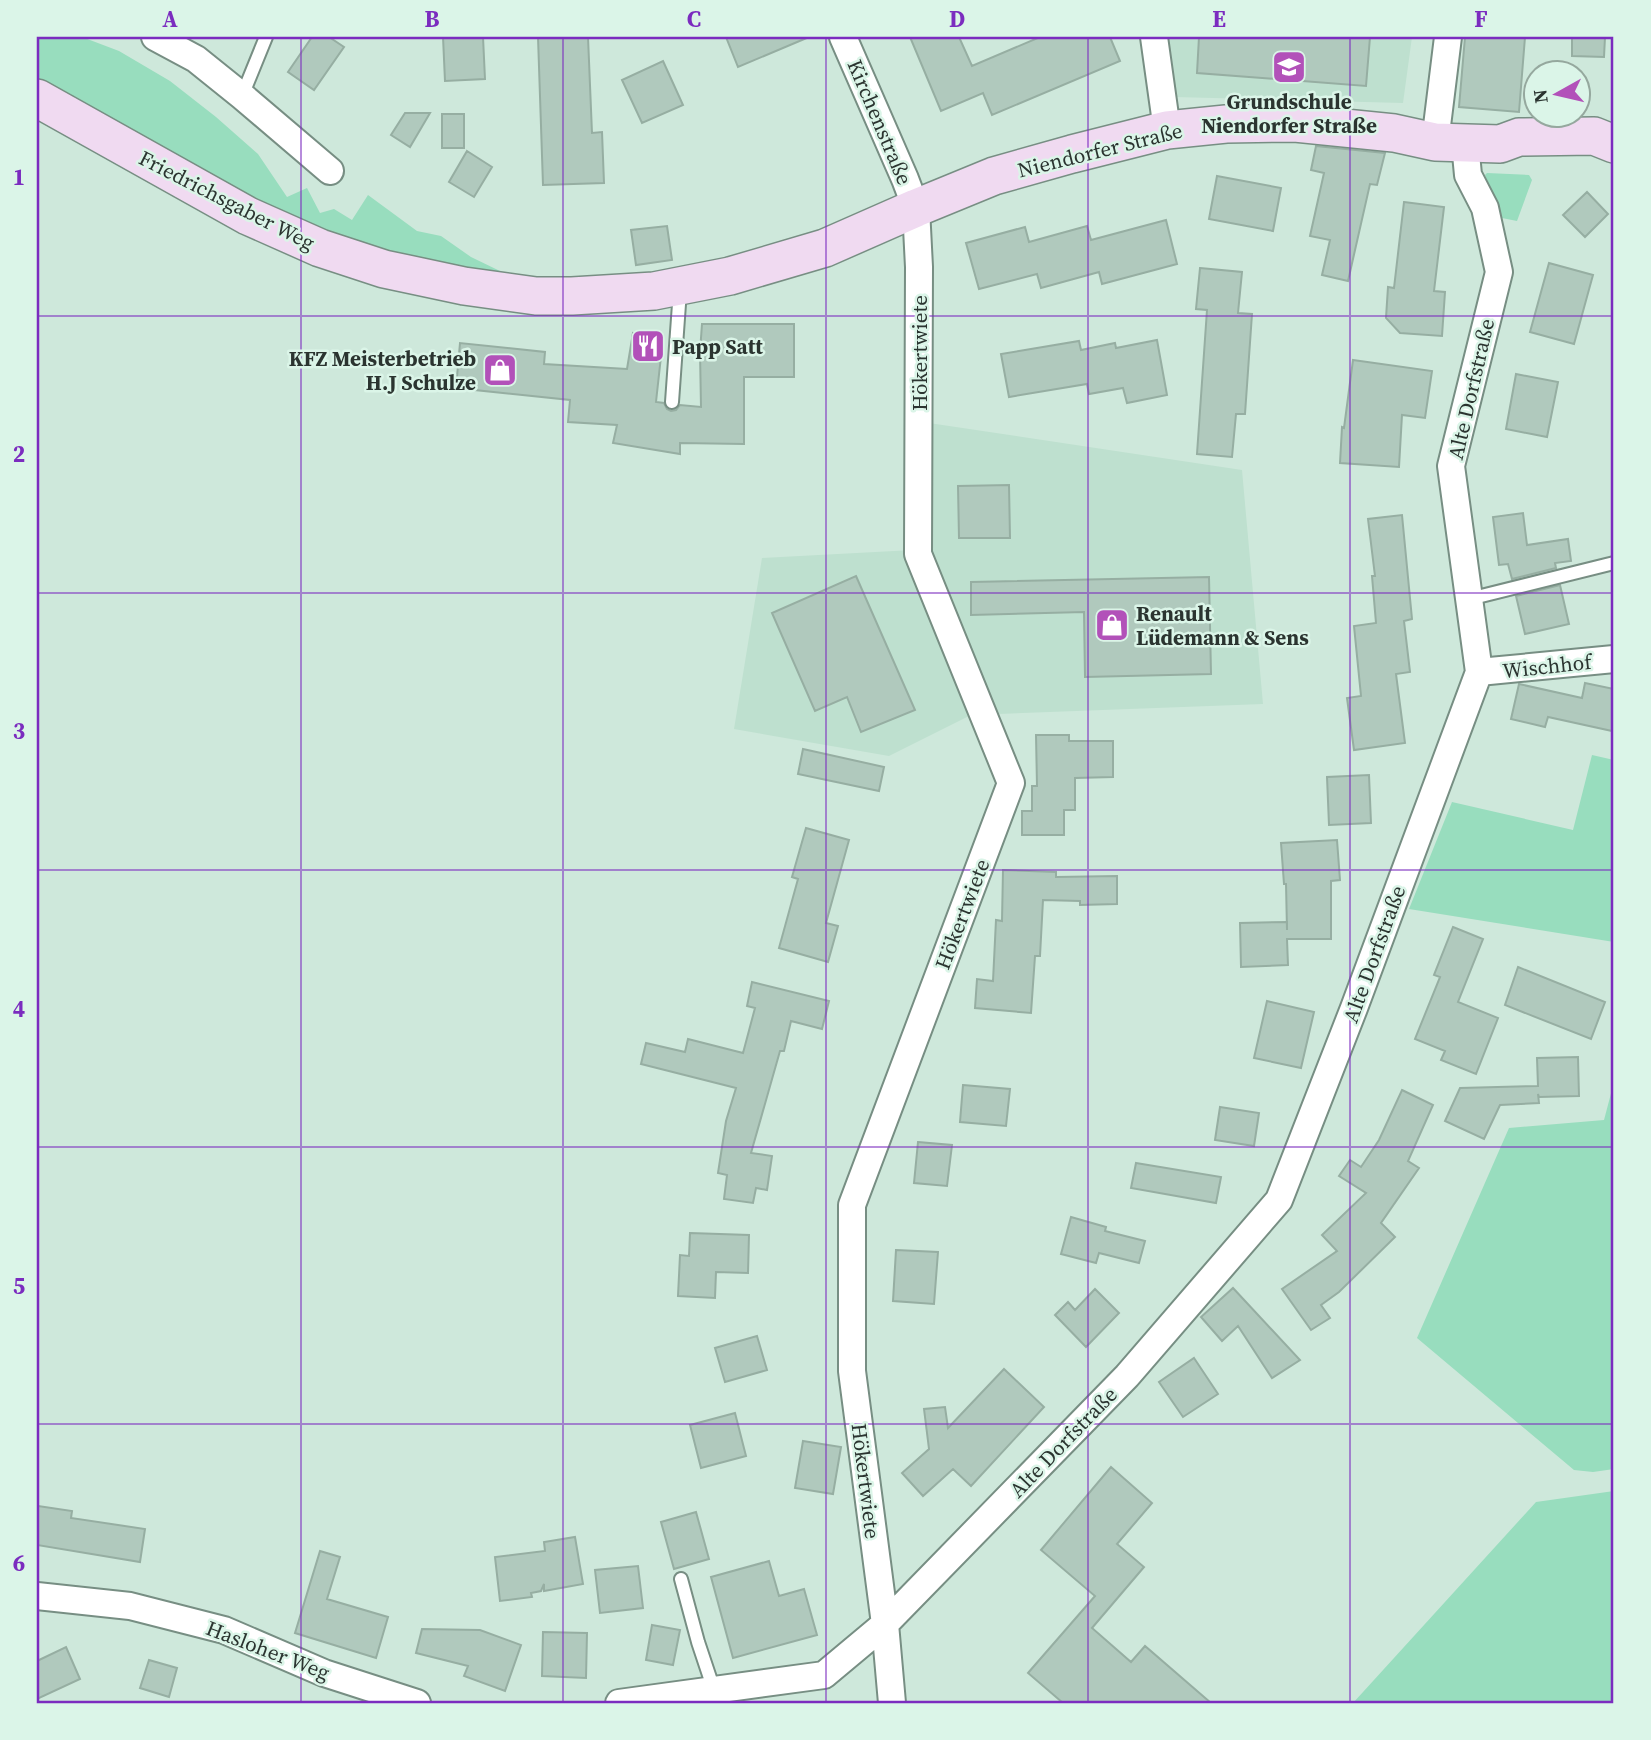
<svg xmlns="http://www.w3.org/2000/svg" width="1651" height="1740" viewBox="0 0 1651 1740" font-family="'Source Serif 4',serif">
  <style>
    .built { fill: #bee0cf }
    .green { fill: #98ddbe }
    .building { fill: #b0c9bd; stroke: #96aea2; stroke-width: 2 }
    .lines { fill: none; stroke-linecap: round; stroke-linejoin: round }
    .service-casing { stroke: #778e83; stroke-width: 16 }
    .minor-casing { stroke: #778e83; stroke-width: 30 }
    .secondary-casing { stroke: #778e83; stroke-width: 40 }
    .service { stroke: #fff; stroke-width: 12 }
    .minor { stroke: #fff; stroke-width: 26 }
    .secondary { stroke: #f0daf1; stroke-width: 37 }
    .grid { fill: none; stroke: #7b2cbf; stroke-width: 2; stroke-opacity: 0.55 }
    .labels { text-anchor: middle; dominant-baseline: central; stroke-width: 5; stroke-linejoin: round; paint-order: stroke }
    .poi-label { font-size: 21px; font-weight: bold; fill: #2b3430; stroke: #dbf5e8; text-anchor: start }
    .street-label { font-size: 21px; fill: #2b3430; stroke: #dbf5e8 }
    .neatline { fill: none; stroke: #7b2cbf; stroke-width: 2.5 }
    .grid-label { font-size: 23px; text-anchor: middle; font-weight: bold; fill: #7b2cbf }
  </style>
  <rect width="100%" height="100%" fill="#cee8db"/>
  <path class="built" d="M1167,37H1412L1403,103L1174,97Z
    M929,423L1242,470L1263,704L971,715L889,756L734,729L762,558L932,549Z"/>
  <path class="green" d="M37,37H82L119,51L170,81L216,117L258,154L287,197L307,188L320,213L334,209L352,220L368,195L417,231L441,236L471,257L502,272H468L353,246L255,204L37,85Z
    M1487,173L1529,175L1532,180L1517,221L1502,218C1496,204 1489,189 1485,175Z
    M1592,755L1614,760V942L1409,909L1452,802L1573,830Z
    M1614,1082V1469L1593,1472L1574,1470L1417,1338L1509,1128L1604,1120Z
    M1614,1491V1703H1353L1536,1502Z"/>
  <path class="building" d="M312,37H329L344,47L314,90L288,72Z
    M443,37H483L485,79L445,81Z
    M538,37H588L592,133L602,132L604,183L543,185Z
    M726,37H809L738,67Z
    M910,37H959L972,66L1040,37H1110L1120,61L992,115L983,93L941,111Z
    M1199,37H1370L1366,86L1197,73Z
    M1465,37H1525L1519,112L1459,107Z
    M1572,37H1605L1604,57L1572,56Z
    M663,61L683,105L642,123L622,80Z
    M405,113H430L410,147L391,135Z
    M442,114H464V148H442Z
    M1316,146L1385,153L1377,185L1370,184L1348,281L1322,275L1330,240L1310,236L1324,173L1311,170Z
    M467,151L492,167L474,197L449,182Z
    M1217,176L1281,188L1273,231L1209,219Z
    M1587,192L1608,214L1585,237L1563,215Z
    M1404,202L1444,207L1434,291L1445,292L1442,336L1400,333L1386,318L1388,287L1394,288Z
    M1166,220L1177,264L1102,284L1099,272L1041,288L1037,274L979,289L966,243L1025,227L1029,242L1087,226L1091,240Z
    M667,226L672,260L636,265L631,230Z
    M1549,263L1593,275L1574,344L1530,332Z
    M1200,268L1242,272L1238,313L1252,314L1245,414H1236L1232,457L1197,454L1207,310L1196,309Z
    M702,324H794V377H744V444L680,443V454L613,443L617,425L568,422L570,400L456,388L460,343L545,352L544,364L627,369L633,333L663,338L656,402L664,403L667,409L671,411L676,410L680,405L701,407L700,352Z
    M1157,340L1167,395L1127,403L1123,388L1089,394L1087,384L1009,397L1001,354L1079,341L1081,350L1115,343L1116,348Z
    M1353,360L1432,371L1425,418L1402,415L1399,467L1340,463L1342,427L1344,428Z
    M1516,374L1558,382L1547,437L1506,429Z
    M1009,485L1010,538H959L958,486Z
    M1523,513L1527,545L1568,539L1571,561L1555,563L1556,568L1512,579L1508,564L1499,565L1493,517Z
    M1402,515L1412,619L1404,621L1410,672L1396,674L1405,743L1354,750L1347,698L1361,696L1354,626L1376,623L1372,576H1375L1368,519Z
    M856,576L915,710L861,732L847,697L815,711L772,613Z
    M1209,577L1211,674L1085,677L1084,612L971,615V582Z
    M1560,585L1569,624L1525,634L1516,596Z
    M1585,683L1614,689V720L1612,731L1548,717L1545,727L1511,719L1519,684L1582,698Z
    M1036,735H1069V741H1113V777L1075,778V810H1064V835H1022V811H1032V786H1037Z
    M803,749L884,767L879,791L798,774Z
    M1369,775L1371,823L1329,825L1327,777Z
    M806,828L849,840L826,923L838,926L828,962L779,948L798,879L792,877Z
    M1337,840L1340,880L1331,881V939H1287L1288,965L1241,967L1240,923L1287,922V930L1286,884H1284L1281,843Z
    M1003,870L1056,872V877L1117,876V904L1080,905V901L1043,900L1040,956H1035L1031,1013L975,1008L977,979L993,981L996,920L1002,921Z
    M1453,927L1483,939L1458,1002L1498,1018L1476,1074L1441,1060L1445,1051L1415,1039L1440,977L1434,975Z
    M1518,967L1605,1002L1591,1039L1505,1005Z
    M752,982L829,1001L822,1029L791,1021L784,1051H780L751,1153L772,1156L767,1190L756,1188L753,1203L724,1199L727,1175L718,1173L726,1121L736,1088L641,1064L646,1043L685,1052L688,1039L743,1053L755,1008L747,1006Z
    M1267,1001L1314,1012L1301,1068L1254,1058Z
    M1578,1057L1579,1096L1539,1097L1538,1094L1539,1103L1500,1105L1484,1139L1445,1121L1460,1088L1538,1086L1537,1058Z
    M963,1085L1010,1089L1006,1126L960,1122Z
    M1402,1090L1433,1105L1408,1161L1419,1168L1381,1223L1395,1237L1339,1292L1321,1305L1330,1318L1311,1330L1282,1289L1337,1251L1322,1235L1366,1193L1339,1176L1350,1160L1361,1167L1379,1140Z
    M1220,1107L1259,1113L1254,1146L1215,1140Z
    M918,1142L952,1145L947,1186L914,1183Z
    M1136,1163L1221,1177L1216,1203L1131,1188Z
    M1071,1217L1106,1227L1105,1231L1145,1241L1139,1263L1099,1253L1096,1263L1061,1254Z
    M690,1233L749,1235L748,1273L716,1272L715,1298L678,1296L680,1255L689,1256Z
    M896,1250L938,1252L934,1304L893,1301Z
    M1233,1288L1300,1360L1272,1378L1238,1326L1222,1341L1201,1317Z
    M1095,1289L1119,1313L1086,1347L1055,1315L1068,1302L1075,1310Z
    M757,1336L767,1370L725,1382L715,1348Z
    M1194,1358L1218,1394L1183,1417L1159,1382Z
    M1004,1369L1044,1407L971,1486L953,1469L923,1496L902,1473L929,1449L924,1409L945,1407L948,1428Z
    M735,1413L746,1456L701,1468L690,1425Z
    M803,1441L841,1447L833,1494L795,1488Z
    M1111,1467L1152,1503L1117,1544L1144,1567L1092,1628L1131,1662L1145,1646L1211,1703H1063L1028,1673L1095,1596L1041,1550Z
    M38,1506L72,1511L71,1518L145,1529L140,1562L37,1545Z
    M696,1512L709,1559L674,1569L661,1522Z
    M575,1537L583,1584L544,1591V1584L541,1591L531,1593L532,1597L500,1601L495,1557L545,1551L544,1542Z
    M320,1551L340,1557L327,1599L388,1617L376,1658L295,1633Z
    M769,1561L779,1596L804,1589L817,1635L733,1658L711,1577Z
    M638,1566L643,1608L600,1613L595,1570Z
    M652,1625L680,1630L673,1665L646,1660Z
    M422,1629L480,1630L521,1645L505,1691L464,1676L468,1666L416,1653Z
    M543,1632L587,1633L586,1678L542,1676Z
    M66,1647L80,1679L37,1699V1661Z
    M149,1660L177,1668L169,1697L140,1688Z"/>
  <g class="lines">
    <g class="service-casing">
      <path id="service" d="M242,96L266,37
        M672,402L680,290
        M1469,599L1614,563
        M681,1579L698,1642L714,1690"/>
    </g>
    <g class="minor-casing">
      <path id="minor" d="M155,37L196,59L242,96L330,171
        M843,37L905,179L916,208L919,267L918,554L1011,783L852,1205V1371L885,1624L892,1703
        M1154,37L1167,130
        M1435,142L1448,37
        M1479,672L1614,659
        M37,1596L130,1606L224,1630L324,1673L417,1703
        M619,1703L824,1675L885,1624L1127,1376L1279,1200L1354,1008L1479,672L1451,466L1499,272L1485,208L1468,175L1465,143"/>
    </g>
    <g class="secondary-casing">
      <path id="secondary" d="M37,98L248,216L320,248L384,269L464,286L536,296H572L654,291L730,276L825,248L916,208L994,176L1072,154L1167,130L1226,124L1295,123L1394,133L1435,142L1500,144L1519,137L1594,136L1614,144"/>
    </g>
    <use href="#service" class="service"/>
    <use href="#minor" class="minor"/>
    <use href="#secondary" class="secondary"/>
  </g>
  <path class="grid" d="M301,37V1703M563,37V1703M826,37V1703M1088,37V1703M1350,37V1703M37,316H1614M37,593H1614M37,870H1614M37,1147H1614M37,1424H1614"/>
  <defs>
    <g id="school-square" transform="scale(1.75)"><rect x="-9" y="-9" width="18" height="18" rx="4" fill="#b251b9" stroke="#dbf5e8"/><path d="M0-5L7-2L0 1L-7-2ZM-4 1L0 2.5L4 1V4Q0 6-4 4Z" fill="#fff"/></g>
    <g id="restaurant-square" transform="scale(1.75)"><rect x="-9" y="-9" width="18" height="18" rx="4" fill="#b251b9" stroke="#dbf5e8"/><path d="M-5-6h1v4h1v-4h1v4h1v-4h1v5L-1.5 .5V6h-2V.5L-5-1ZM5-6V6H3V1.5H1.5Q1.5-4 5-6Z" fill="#fff"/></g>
    <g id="shop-square" transform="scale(1.75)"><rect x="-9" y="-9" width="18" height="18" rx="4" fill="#b251b9" stroke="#dbf5e8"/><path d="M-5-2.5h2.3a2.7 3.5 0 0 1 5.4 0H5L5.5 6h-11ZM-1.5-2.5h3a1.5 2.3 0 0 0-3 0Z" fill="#fff"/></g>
  </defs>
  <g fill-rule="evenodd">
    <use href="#school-square" x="1289" y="67"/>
    <use href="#restaurant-square" x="648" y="346"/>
    <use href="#shop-square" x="500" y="370"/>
    <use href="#shop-square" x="1112" y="625"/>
  </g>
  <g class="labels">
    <g class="poi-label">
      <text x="1289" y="101" text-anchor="middle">Grundschule<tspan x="1289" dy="24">Niendorfer Straße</tspan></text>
      <text x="672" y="346">Papp Satt</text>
      <text x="476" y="358" text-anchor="end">KFZ Meisterbetrieb<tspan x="476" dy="24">H.J Schulze</tspan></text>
      <text x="1136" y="613">Renault<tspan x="1136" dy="24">Lüdemann &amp; Sens</tspan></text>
    </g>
    <g class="street-label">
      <text transform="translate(880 122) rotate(67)">Kirchenstraße</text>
      <text transform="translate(1100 150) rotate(-14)">Niendorfer Straße</text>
      <text transform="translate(227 200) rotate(27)">Friedrichsgaber Weg</text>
      <text transform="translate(919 353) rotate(-90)">Hökertwiete</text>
      <text transform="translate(1471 389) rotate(-77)">Alte Dorfstraße</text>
      <text transform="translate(1547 666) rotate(-6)">Wischhof</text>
      <text transform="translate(962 914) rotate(-69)">Hökertwiete</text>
      <text transform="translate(1374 954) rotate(-70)">Alte Dorfstraße</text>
      <text transform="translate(1063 1442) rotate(-46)">Alte Dorfstraße</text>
      <text transform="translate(866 1481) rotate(83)">Hökertwiete</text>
      <text transform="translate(268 1650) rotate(21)">Hasloher Weg</text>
    </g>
  </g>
  <rect width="1651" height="1740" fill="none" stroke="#dbf5e8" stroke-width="77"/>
  <g transform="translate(1557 94) rotate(262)"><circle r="33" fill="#dbf5e8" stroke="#95a89e" stroke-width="2"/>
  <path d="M0-5L12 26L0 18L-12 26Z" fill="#b251b9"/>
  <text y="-10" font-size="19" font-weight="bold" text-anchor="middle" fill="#2b3430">N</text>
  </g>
  <rect x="38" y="38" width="1574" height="1664" class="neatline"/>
  <g class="grid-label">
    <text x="170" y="27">A</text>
    <text x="432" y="27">B</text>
    <text x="694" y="27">C</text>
    <text x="957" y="27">D</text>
    <text x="1219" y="27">E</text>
    <text x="1481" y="27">F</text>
    <text x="19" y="185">1</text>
    <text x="19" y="462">2</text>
    <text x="19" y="739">3</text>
    <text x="19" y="1017">4</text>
    <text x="19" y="1294">5</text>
    <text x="19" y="1571">6</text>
  </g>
</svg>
